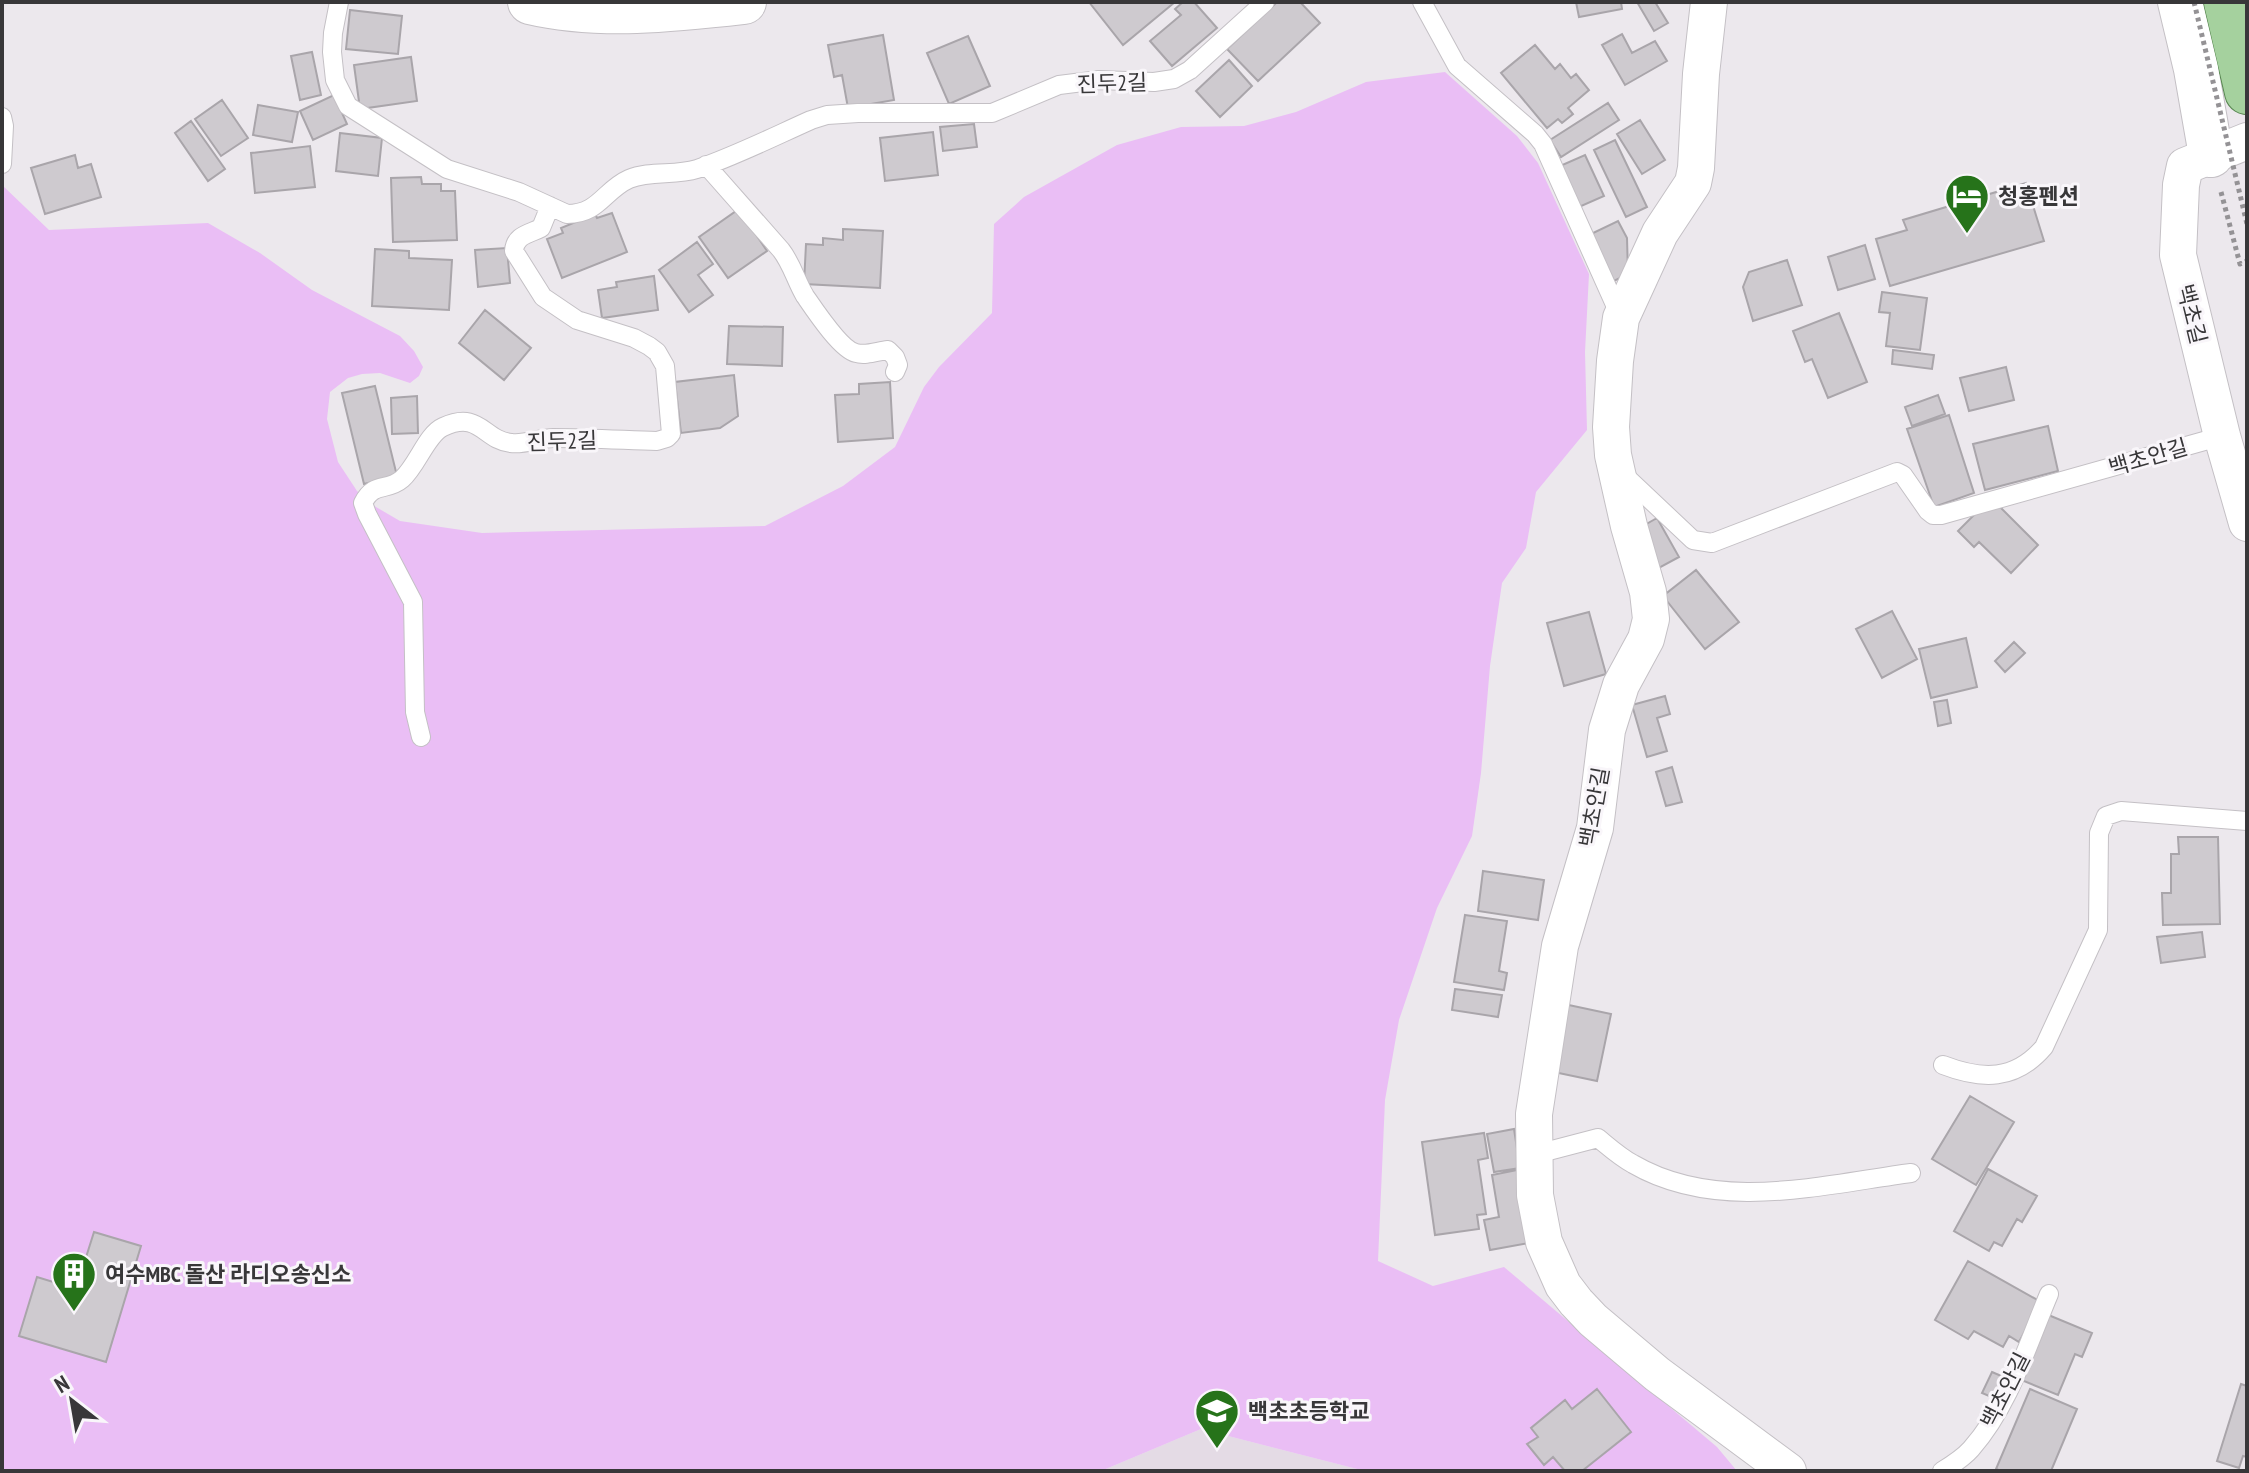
<svg xmlns="http://www.w3.org/2000/svg" width="2249" height="1473" viewBox="0 0 2249 1473" font-family="'PT Sans Narrow','Noto Sans KR',sans-serif">
  <style>
    .built { fill: #e4dbe5 }
    .green { fill: #eabef5 }
    .building { fill: #cecacf; stroke: #a9a5aa; stroke-width: 2 }
    .lines { fill: none; stroke-linecap: round; stroke-linejoin: round }
    .service-casing { stroke: #c4c0c5; stroke-width: 20 }
    .minor-casing { stroke: #c4c0c5; stroke-width: 38 }
    .tertiary-casing { stroke: #c4c0c5; stroke-width: 46 }
    .primary-casing { stroke: #588751; stroke-width: 46 }
    .path { stroke: #949295; stroke-width: 5; stroke-dasharray: 4 4; stroke-linecap: butt }
    .service { stroke: #fff; stroke-width: 18 }
    .minor { stroke: #fff; stroke-width: 36 }
    .tertiary { stroke: #fff; stroke-width: 44 }
    .primary { stroke: #a5d19e; stroke-width: 44 }
    .path-bridge { stroke: #949295; stroke-width: 5; stroke-dasharray: 4 4; stroke-linecap: butt }
    .labels { text-anchor: middle; dominant-baseline: central; stroke-width: 6; stroke-linejoin: round; paint-order: stroke }
    .street-label { font-size: 22px; fill: #383739; stroke: #f9f6fa }
    .poi-label { font-size: 22px; font-weight: bold; fill: #383739; stroke: #f9f6fa; text-anchor: start }
  </style>
  <rect width="100%" height="100%" fill="#ece8ed"/>
  <path class="built" d="M1201,1429L1365,1471H1101Z"/>
  <path class="green" d="M1445,72L1517,136L1538,163L1589,274L1585,352L1587,430L1536,492L1526,548L1502,583L1490,666L1481,773L1472,836L1437,908L1399,1020L1385,1100L1378,1261L1433,1286L1504,1267L1717,1447L1737,1471H1365L1201,1429L1101,1471H2V185L49,230L208,223L260,253L312,290L400,336L414,351L423,367L419,376L410,383L380,373L362,374L348,378L330,392L327,419L338,462L357,491L376,507L400,521L482,533L765,526L843,486L895,447L924,387L939,367L992,313L994,224L1024,197L1117,145L1181,127L1244,126L1296,112L1366,82Z"/>
  <path class="building" d="M1089,2H1175L1123,45Z
    M1183,2H1194L1217,28L1172,66L1150,41L1181,15L1175,9Z
    M1277,2H1300L1320,23L1258,81L1227,49Z
    M1576,2H1621L1622,9L1579,17Z
    M1637,2H1655L1668,23L1654,31Z
    M350,10L402,16L398,54L346,49Z
    M1622,34L1632,53L1655,41L1667,61L1625,85L1602,45Z
    M883,35L894,100L848,108L842,75L834,77L828,45Z
    M968,36L990,86L949,104L927,53Z
    M1535,45L1555,69L1560,64L1571,78L1576,74L1589,90L1568,108L1573,114L1562,123L1558,119L1547,128L1501,73Z
    M312,52L321,95L300,100L291,56Z
    M411,57L417,101L360,109L354,65Z
    M1229,60L1252,86L1220,117L1196,91Z
    M334,95L347,124L313,140L300,111Z
    M222,100L248,138L221,156L195,119Z
    M1608,103L1619,120L1561,157L1550,140Z
    M258,105L298,112L292,142L253,135Z
    M1640,120L1665,160L1642,174L1617,134Z
    M191,121L225,169L208,181L175,133Z
    M974,124L977,147L943,151L940,127Z
    M933,132L938,175L885,181L880,138Z
    M340,133L382,138L378,176L336,171Z
    M1615,140L1647,207L1626,217L1594,150Z
    M310,146L315,187L255,193L251,153Z
    M75,155L78,168L91,164L101,197L45,214L31,168Z
    M1585,155L1604,196L1579,207L1560,166Z
    M421,177L422,184H441V191H455L457,240L393,242L391,178Z
    M2026,183L2044,241L1890,286L1876,239L1907,230L1903,220Z
    M739,209L767,251L728,278L699,237Z
    M612,213L627,252L562,278L547,239L563,233L561,228L595,214L597,218Z
    M1618,221L1627,238L1628,274L1614,281L1591,234Z
    M843,229L883,231L880,288L804,284L806,244L823,245V238L843,240Z
    M697,242L713,264L698,275L713,295L689,312L659,270Z
    M1865,245L1875,279L1838,290L1828,257Z
    M507,248L510,283L478,287L475,250Z
    M375,249L409,251V258L452,260L449,310L372,306Z
    M1787,260L1802,305L1753,321L1743,287L1749,272Z
    M654,276L658,310L602,318L598,290L617,287L616,282Z
    M1882,292L1927,298L1920,350L1886,346L1890,313L1879,312Z
    M485,310L531,348L504,380L459,343Z
    M1839,313L1867,382L1828,398L1812,359L1805,362L1793,331Z
    M729,326L783,327L782,366L727,364Z
    M1893,350L1934,355L1932,369L1892,364Z
    M2006,367L2014,400L1969,411L1960,378Z
    M734,375L738,416L720,428L681,433L675,382Z
    M890,382L893,438L838,442L835,395L859,394V384Z
    M375,386L397,476L364,484L342,393Z
    M1938,395L1945,414L1912,426L1905,407Z
    M417,396L418,433L392,434L391,398Z
    M1949,415L1974,493L1934,507L1907,429Z
    M2048,426L2058,471L1985,490L1973,444Z
    M1996,503L2038,545L2011,573L1979,542L1974,547L1958,531L1981,508Z
    M1657,518L1679,557L1657,569L1636,530Z
    M1696,570L1739,622L1705,649L1663,596Z
    M1892,611L1917,659L1882,678L1856,629Z
    M1589,612L1606,674L1564,686L1547,623Z
    M1966,638L1977,687L1931,698L1919,649Z
    M2014,642L2025,653L2005,672L1995,661Z
    M1665,696L1670,714L1657,718L1667,751L1647,757L1632,705Z
    M1947,700L1951,723L1938,726L1934,702Z
    M1672,767L1682,802L1666,806L1656,772Z
    M2178,837H2218L2220,924L2163,925L2162,893H2171V854H2179Z
    M1483,871L1544,880L1538,920L1478,911Z
    M1465,915L1507,921L1499,971L1507,973L1504,990L1454,982Z
    M2202,932L2205,957L2161,963L2157,937Z
    M1455,989L1502,995L1498,1017L1452,1010Z
    M1564,1004L1611,1014L1597,1081L1549,1071Z
    M1970,1096L2014,1122L1976,1185L1932,1159Z
    M1514,1129L1520,1168L1494,1172L1487,1134Z
    M1484,1133L1488,1158L1478,1160L1486,1214L1477,1215L1479,1229L1435,1235L1422,1142Z
    M1522,1169L1535,1242L1490,1250L1484,1220L1499,1217L1492,1175Z
    M1988,1169L2037,1196L2022,1222L2017,1219L2002,1246L1994,1242L1989,1251L1954,1231Z
    M94,1232L141,1246L106,1362L19,1336L37,1277L76,1289Z
    M1968,1261L2041,1302L2019,1342L2009,1336L2003,1347L1974,1331L1968,1339L1935,1320Z
    M2046,1314L2092,1333L2082,1357L2075,1354L2058,1395L2019,1379Z
    M1992,1372L2006,1378L1996,1399L1982,1393Z
    M2241,1384L2247,1386V1457L2243,1456L2239,1468L2217,1461Z
    M1597,1389L1631,1432L1582,1471H1565L1553,1457L1544,1465L1527,1444L1538,1437L1531,1428L1565,1400L1572,1409Z
    M2030,1389L2077,1409L2051,1471H2001L1996,1469Z"/>
  <g class="lines">
    <g class="service-casing">
      <path id="service" d="M339,2L333,33L332,52L335,80L348,106L447,169L519,192L567,214C599,214 604,190 629,179C650,170 675,176 697,169C735,156 773,137 811,120L827,115L858,113H992L1059,85L1099,80L1154,82L1174,79L1190,70L1265,2
        M1422,2L1457,66L1535,134L1543,144L1621,318
        M2,117L4,126L2,164
        M706,165L781,250C792,264 796,281 805,296C814,309 841,350 856,353C866,356 878,351 888,350L895,357L898,365L895,372
        M1623,474L1693,540L1712,543L1897,472L1903,475L1928,511L1933,515H1941L2222,436
        M421,737L415,712L413,602L367,514L363,503C374,481 387,492 402,479C417,466 427,434 443,427C480,410 483,440 511,443C524,445 540,438 553,438C588,438 623,440 657,441L667,438L671,434L665,366L657,352L649,346L634,338L577,320L543,297L514,251C515,235 529,234 541,228L550,206
        M1943,1065C1982,1080 2015,1081 2044,1047L2098,930L2099,833L2106,816L2121,811L2247,821
        M1533,1155L1598,1138C1609,1147 1620,1157 1633,1164C1717,1213 1821,1185 1911,1173
        M1942,1471C1952,1465 1963,1458 1971,1449C2009,1406 2027,1346 2049,1294"/>
    </g>
    <g class="minor-casing">
      <path id="minor" d="M1709,2L1701,74L1696,168L1693,183L1660,233L1621,318L1615,361L1611,427L1613,455L1629,526L1648,592L1651,619L1646,639L1621,685L1607,730L1595,828L1560,946L1534,1114L1535,1195L1544,1242L1563,1285L1576,1302L1593,1320L1657,1374L1788,1471
        M2247,141L2185,166L2181,185L2178,255L2222,436L2247,523"/>
    </g>
    <g class="tertiary-casing">
      <path id="tertiary" d="M530,2C598,18 674,10 744,2
        M2180,2L2196,69L2211,155"/>
    </g>
    <g class="primary-casing">
      <path id="primary" d="M2226,2L2247,92"/>
    </g>
    <path class="path" d="M2221,192L2240,264L2247,261"/>
    <use href="#service" class="service"/>
    <use href="#minor" class="minor"/>
    <use href="#tertiary" class="tertiary"/>
    <use href="#primary" class="primary"/>
    <path class="path-bridge" d="M2194,2L2247,224"/>
  </g>
  <defs>
    <g id="hotel-pin" transform="scale(2.3)"><path d="M0 17L-7.5 6A9.5 9.5 0 1 1 7.5 6Z" fill="#26731a" stroke="#f9f6fa"/><path d="M-6-4.5h1.5V1H6V5H4.5V3h-9V5H-6ZM-4 0a1.8 1.8 0 1 1 3.6 0ZM.5 0V-2.5h3Q6-2.5 6 0Z" fill="#fff"/></g>
    <g id="building-pin" transform="scale(2.3)"><path d="M0 17L-7.5 6A9.5 9.5 0 1 1 7.5 6Z" fill="#26731a" stroke="#f9f6fa"/><path d="M-4-6H4V6H1V3H-1V6H-4ZM-2.5-4.3h1.7v1.8h-1.7ZM.8-4.3h1.7v1.8H.8ZM-2.5-1h1.7V.8h-1.7ZM.8-1h1.7V.8H.8Z" fill="#fff"/></g>
    <g id="school-pin" transform="scale(2.3)"><path d="M0 17L-7.5 6A9.5 9.5 0 1 1 7.5 6Z" fill="#26731a" stroke="#f9f6fa"/><path d="M0-5L7-2L0 1L-7-2ZM-4 1L0 2.5L4 1V4Q0 6-4 4Z" fill="#fff"/></g>
  </defs>
  <g fill-rule="evenodd">
    <use href="#hotel-pin" x="1967" y="196"/>
    <use href="#building-pin" x="74" y="1274"/>
    <use href="#school-pin" x="1217" y="1411"/>
  </g>
  <g class="labels">
    <g class="street-label">
      <text transform="translate(1112 83) rotate(-2)">진두2길</text>
      <text transform="translate(2192 314) rotate(76)">백초길</text>
      <text transform="translate(562 441) rotate(-2)">진두2길</text>
      <text transform="translate(2148 457) rotate(-16)">백초안길</text>
      <text transform="translate(1594 807) rotate(-80)">백초안길</text>
      <text transform="translate(2005 1390) rotate(-63)">백초안길</text>
    </g>
    <g class="poi-label">
      <text x="1998" y="196">청홍펜션</text>
      <text x="105" y="1274">여수MBC 돌산 라디오송신소</text>
      <text x="1248" y="1411">백초초등학교</text>
    </g>
  </g>
  <rect width="2249" height="1473" fill="none" stroke="#383739" stroke-width="8"/>
  <g transform="translate(72 1401) rotate(329)" stroke="#f9f6fa" stroke-width="6" paint-order="stroke">
  <path d="M0-6L14 30L0 20L-14 30Z" fill="#383739"/>
  <text y="-12" font-size="22" font-weight="bold" text-anchor="middle" fill="#383739">N</text>
  </g>
</svg>
